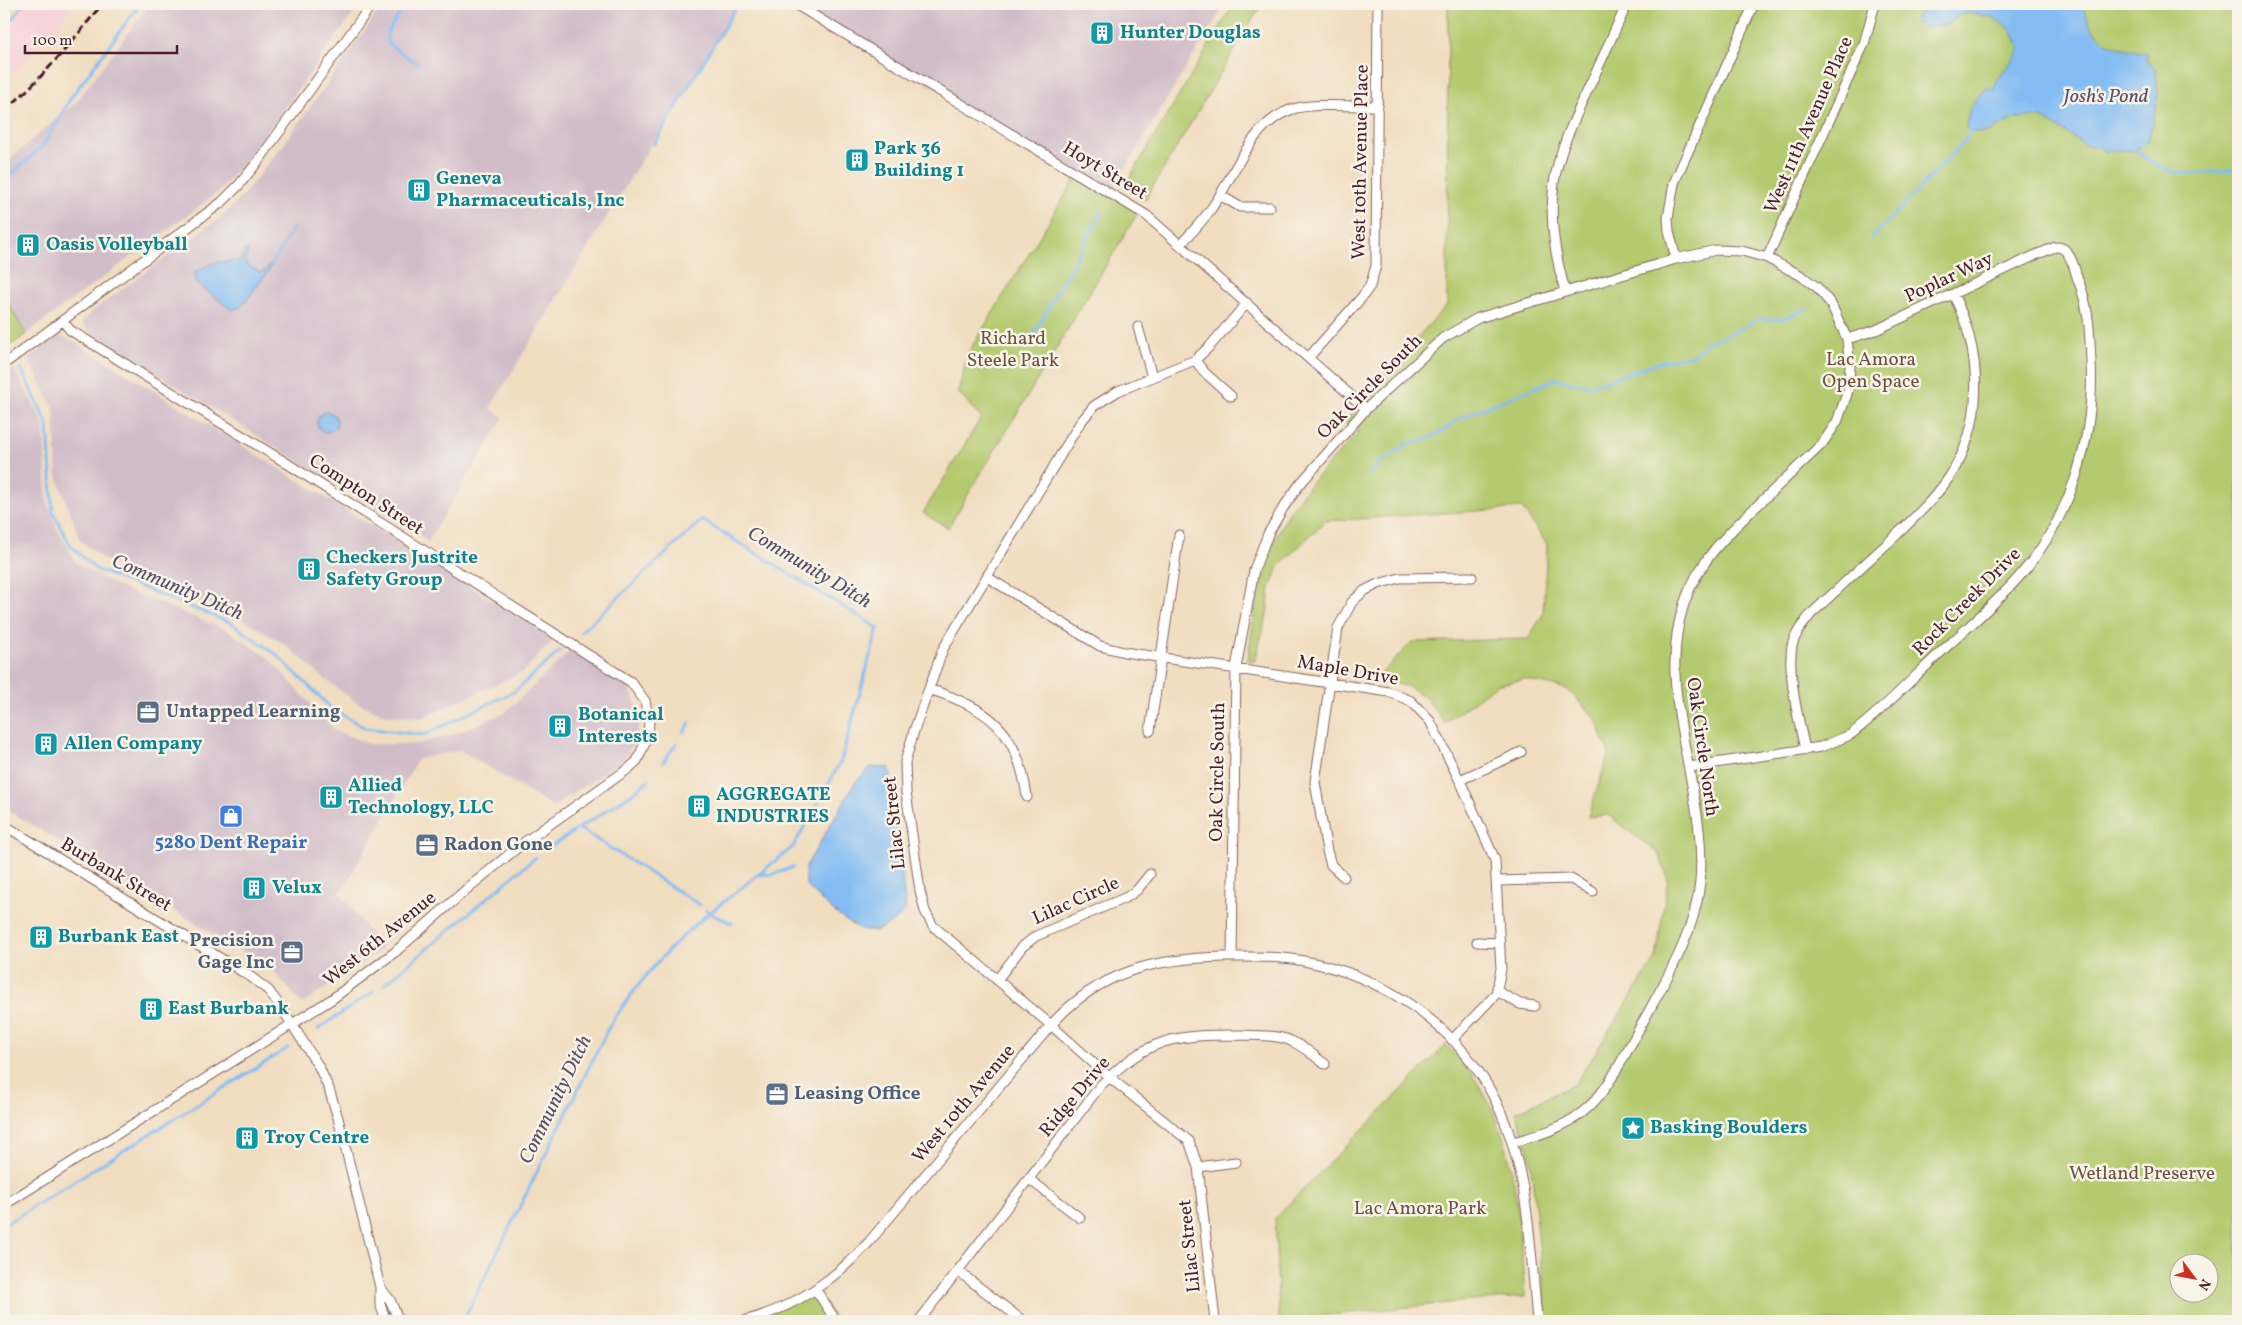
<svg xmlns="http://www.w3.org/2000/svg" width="2242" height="1325" viewBox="0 0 2242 1325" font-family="Vollkorn,serif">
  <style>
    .built { fill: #f6cfd7 }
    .industrial { fill: #d1bdc9 }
    .green { fill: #b4ca6e; stroke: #7f744c; fill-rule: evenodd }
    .water { fill: #82bcf3; stroke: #666e8f }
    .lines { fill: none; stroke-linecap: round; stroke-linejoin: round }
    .stream { stroke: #82bcf3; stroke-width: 3 }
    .minor-casing { stroke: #84625f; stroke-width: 11 }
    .minor { stroke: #fff; stroke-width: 9 }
    .rail { stroke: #4a1f2b; stroke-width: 3; stroke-dasharray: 8 4; stroke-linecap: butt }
    .labels { text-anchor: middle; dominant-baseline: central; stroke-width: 5; stroke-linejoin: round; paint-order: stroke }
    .culture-label { font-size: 19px; font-weight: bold; fill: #0d838f; stroke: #f7f3e8; text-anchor: start }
    .street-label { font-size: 19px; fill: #4a1f2b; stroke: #f7f3e8 }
    .park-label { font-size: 19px; fill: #6a523f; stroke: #f7f3e8 }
    .service-label { font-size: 19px; font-weight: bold; fill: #4e5e75; stroke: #f7f3e8; text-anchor: start }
    .shop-label { font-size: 19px; font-weight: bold; fill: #366cbe; stroke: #f7f3e8 }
    .water-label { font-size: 20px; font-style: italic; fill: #5b4e67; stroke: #f7f3e8 }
  </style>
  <rect width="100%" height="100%" fill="#f7f3e8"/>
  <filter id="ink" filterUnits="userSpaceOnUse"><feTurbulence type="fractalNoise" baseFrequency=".02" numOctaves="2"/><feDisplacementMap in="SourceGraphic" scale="10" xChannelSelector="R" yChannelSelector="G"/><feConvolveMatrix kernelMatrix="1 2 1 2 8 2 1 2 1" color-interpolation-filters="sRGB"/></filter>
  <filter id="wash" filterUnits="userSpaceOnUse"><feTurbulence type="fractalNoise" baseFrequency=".0096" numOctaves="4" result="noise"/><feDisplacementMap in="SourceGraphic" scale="20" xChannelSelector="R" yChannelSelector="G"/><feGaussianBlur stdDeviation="1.12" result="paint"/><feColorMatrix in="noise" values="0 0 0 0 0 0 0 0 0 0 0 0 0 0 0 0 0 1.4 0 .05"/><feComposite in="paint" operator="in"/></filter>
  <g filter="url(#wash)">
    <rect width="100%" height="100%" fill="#f1ddbf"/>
    <path class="built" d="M27,4H75L13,75L4,67V31Z"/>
    <path class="industrial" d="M150,4H360L250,155L219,192L26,334L4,296V164L77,101Z
      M384,4H737L490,408L504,417L428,541L91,333L83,325V321L91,312L218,219L241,198L283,145Z
      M794,4H1225L1110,193Z
      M61,336L75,342L554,639L523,672L421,718L383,714L356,702L326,680L287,646L248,622L103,559L80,540L57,476L54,408L28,359L56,338Z
      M14,369L41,418L44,428L47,500L57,529L76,563L116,586L227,630L269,658L335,731L370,744H416L452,735L506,712L571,650L629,687L639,711L637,739L622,760L553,807L460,750L418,759L340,894L383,949L302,1004L273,970L4,808V376Z"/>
    <path class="green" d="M1234,4H1262L1145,200L1124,187Z
      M1448,4H2238V1321H1547L1530,1156L1516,1112L1575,1084L1656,958L1668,879L1658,853L1608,815L1588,817L1609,753L1596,719L1567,689L1524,679L1496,685L1445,723L1424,696L1407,686L1375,680L1412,642L1528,639L1543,614L1547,544L1522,508L1325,521L1279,566L1270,588L1267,614L1255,661L1248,660C1253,620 1258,577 1274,541C1292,499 1328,465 1358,432L1345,421L1379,379L1447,305ZM2180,1262H2210V1292H2180Z
      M1078,174L1139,211L948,528L923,513L981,418L958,392L968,353Z
      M4,296L26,334L14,343H8L4,351Z
      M1446,1045C1519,1116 1517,1203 1525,1297L1469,1301L1279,1320L1275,1218Z
      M816,1290L836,1321H744Z"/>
    <path class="water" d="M1931,4H2082C2094,45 2108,45 2146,53V60L2156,69L2158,96L2148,142L2135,150L2104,151L2099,147H2089L2042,118L2026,117L2016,118L1985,133L1974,132L1966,128C1967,110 1974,100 1987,88L1994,89C1999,70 2012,66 2020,48L2010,29L1993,17L1968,13L1959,15L1949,24L1926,27L1914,22L1922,9Z
      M245,249L248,250L245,261L246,264L259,272H264L271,263L273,265L241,307L231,310L196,282L195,272L215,262L241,261Z
      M317 422a10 10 0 1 1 20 0a10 10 0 1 1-20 0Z
      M871,767L890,768L906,910C898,919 882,932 869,931C850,930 819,898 806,885L805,868L856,781Z"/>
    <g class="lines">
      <path class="stream" d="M405,4L387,33L388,44L418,64
        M4,26L15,16L23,4
        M654,144L738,4
        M2135,150C2172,181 2195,174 2238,169
        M4,180L42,147L72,96L140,4
        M1871,239L1964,142L1971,131
        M271,265L293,228
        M4,334L8,343
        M1030,341L1102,211
        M21,369L48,425L53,512L70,545L95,569L231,623L276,654L331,708L365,728L424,735L515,691L560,651
        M1370,474L1380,462L1402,449L1406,444L1422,441L1443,431L1460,418L1556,379L1589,386L1667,360L1694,355L1707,342L1731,334L1758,319H1782L1807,309
        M581,632L702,520L878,628L841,761L793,847L712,911
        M684,732L690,723
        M663,762L677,743
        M580,829L700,905
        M547,849L630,795L649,780
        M758,875L775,874L793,867
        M706,910L717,917L732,923
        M385,984L536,857
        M318,1029L373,992
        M4,1225L288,1048
        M463,1321L610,1025C637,984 669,945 708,914"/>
    </g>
  </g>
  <g filter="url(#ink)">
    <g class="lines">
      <g class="minor-casing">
        <path id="minor" d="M795,4L1146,215L1366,409
          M1220,195L1240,207H1270
          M1181,244C1192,232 1204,220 1213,206C1236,173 1250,125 1290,110C1312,102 1355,107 1378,106
          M1767,258L1864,44L1875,4
          M1676,259L1669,231L1668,218L1674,183L1754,4
          M1565,291C1555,255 1549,220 1554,183C1559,151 1573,122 1586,94C1600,64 1613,34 1627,4
          M1138,327L1152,377
          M1309,357L1362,297L1370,286L1376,266L1378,4
          M1195,360L1204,372L1231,396
          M4,364L222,202L239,185L259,160L372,4
          M987,577L1100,646L1124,652L1389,692L1411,701L1430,721L1462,785L1495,860L1501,969L1496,994L1452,1040
          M929,689C990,709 1018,730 1027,797
          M1150,731L1179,535
          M1805,749C1799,723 1787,672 1792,646C1795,633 1804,623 1812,613C1837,590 1862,566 1888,543C1909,523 1931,503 1948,479C1986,424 1982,351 1953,294
          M1689,767L1821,747L1850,735C1883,710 1912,679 1942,651C1968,627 1995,604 2018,578C2071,518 2095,440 2091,362C2090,334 2089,306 2078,280C2075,271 2070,246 2057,247C2052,247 2045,252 2040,253L1876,330L1847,339
          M1460,780L1521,752
          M4,825L251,977L268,990L283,1010L319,1067L329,1089L338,1118L380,1287V1304L386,1321
          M1344,877L1331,865L1327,851L1315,782L1338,628L1352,602L1364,591L1378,584L1400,578L1472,577
          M1498,881L1571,879L1593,892
          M1477,942L1500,943
          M1232,957L1236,668L1254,570L1268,534L1283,508L1300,484L1366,409L1443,338L1478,318L1676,259L1716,250L1742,251L1767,258L1800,275L1817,287L1831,304L1847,339L1850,367L1848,391L1837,422L1822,444C1802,463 1781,483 1761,502C1729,532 1698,561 1684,604C1654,694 1708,790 1700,882C1695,936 1663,984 1638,1031C1601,1099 1592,1122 1513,1142
          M997,980L1022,947L1036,936L1127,897L1137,890L1150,874
          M1497,991L1520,1004L1535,1006
          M1198,1167L1236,1162
          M1029,1179L1080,1218
          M4,1205L332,999L395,952L468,888L522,844L628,769L637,761L648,736L649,721L645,701L631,682L288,464L70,330L63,321
          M958,1271L1023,1321
          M380,1287L390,1300L399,1321
          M816,1290L836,1321
          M744,1321C796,1307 833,1281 869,1242L1051,1025C1099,971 1156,958 1225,957C1251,957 1278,956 1304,961C1380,975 1452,1022 1490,1090C1529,1161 1530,1243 1537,1321
          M919,1321L1101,1085C1149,1037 1175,1035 1240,1035C1257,1036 1278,1034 1293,1042C1305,1047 1315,1057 1325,1064
          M1215,1321L1198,1167L1189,1141L1109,1077L1051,1025L933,926L925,911L920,891L906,792L905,762L914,731L943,649L1080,423L1094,406L1118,391L1195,360L1210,346L1247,303"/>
      </g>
      <use href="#minor" class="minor"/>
      <path class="rail" d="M4,111C41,80 72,42 102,4"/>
    </g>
  </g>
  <defs>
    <g id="building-square" transform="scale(1.25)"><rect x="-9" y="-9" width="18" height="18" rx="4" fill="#0f9aa8" stroke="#f7f3e8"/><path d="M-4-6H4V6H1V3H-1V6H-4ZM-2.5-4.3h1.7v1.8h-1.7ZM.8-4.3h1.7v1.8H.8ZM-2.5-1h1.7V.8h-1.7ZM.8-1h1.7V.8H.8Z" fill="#fff"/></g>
    <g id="office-square" transform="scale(1.25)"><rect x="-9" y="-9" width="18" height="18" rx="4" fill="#5c6f8a" stroke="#f7f3e8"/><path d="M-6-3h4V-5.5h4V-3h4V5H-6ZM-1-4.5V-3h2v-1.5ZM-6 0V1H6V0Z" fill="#fff"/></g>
    <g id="shop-square" transform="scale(1.25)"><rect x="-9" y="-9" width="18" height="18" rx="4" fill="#3f7fe0" stroke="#f7f3e8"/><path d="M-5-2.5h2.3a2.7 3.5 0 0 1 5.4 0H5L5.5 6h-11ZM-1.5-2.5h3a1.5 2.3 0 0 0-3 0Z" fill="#fff"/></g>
    <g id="sight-square" transform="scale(1.25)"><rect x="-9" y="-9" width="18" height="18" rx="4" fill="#0f9aa8" stroke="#f7f3e8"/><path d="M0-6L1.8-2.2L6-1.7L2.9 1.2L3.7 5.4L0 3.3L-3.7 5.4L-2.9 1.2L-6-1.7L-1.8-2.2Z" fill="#fff"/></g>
  </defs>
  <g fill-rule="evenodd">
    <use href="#building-square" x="1102" y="33"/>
    <use href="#building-square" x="857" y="160"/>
    <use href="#building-square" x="419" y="190"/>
    <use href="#building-square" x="28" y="245"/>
    <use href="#building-square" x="309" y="569"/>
    <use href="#office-square" x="148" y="712"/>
    <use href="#building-square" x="560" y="726"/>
    <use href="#building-square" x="46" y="744"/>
    <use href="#building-square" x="331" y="797"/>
    <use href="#building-square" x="699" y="806"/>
    <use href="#shop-square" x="231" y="816"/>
    <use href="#office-square" x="427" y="845"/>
    <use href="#building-square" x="254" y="888"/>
    <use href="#building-square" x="41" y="937"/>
    <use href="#office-square" x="292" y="952"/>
    <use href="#building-square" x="151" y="1009"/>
    <use href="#office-square" x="777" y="1094"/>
    <use href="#sight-square" x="1633" y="1128"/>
    <use href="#building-square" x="247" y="1138"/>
  </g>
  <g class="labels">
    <g class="culture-label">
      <text x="1120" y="33">Hunter Douglas</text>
      <text x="874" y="149">Park 36<tspan x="874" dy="22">Building 1</tspan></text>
      <text x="436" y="179">Geneva<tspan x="436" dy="22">Pharmaceuticals, Inc</tspan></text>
      <text x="46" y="245">Oasis Volleyball</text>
      <text x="326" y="558">Checkers Justrite<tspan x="326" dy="22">Safety Group</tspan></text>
      <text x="578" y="715">Botanical<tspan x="578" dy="22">Interests</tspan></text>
      <text x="64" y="744">Allen Company</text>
      <text x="348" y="786">Allied<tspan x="348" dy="22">Technology, LLC</tspan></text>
      <text x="716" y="795">AGGREGATE<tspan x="716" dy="22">INDUSTRIES</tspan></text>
      <text x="272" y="888">Velux</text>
      <text x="58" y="937">Burbank East</text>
      <text x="168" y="1009">East Burbank</text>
      <text x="1650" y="1128">Basking Boulders</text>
      <text x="264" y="1138">Troy Centre</text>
    </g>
    <g class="street-label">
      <text transform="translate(1809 125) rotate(-66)">West 11th Avenue Place</text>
      <text transform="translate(1361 162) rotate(-89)">West 10th Avenue Place</text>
      <text transform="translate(1105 171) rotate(31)">Hoyt Street</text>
      <text transform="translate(1949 278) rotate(-25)">Poplar Way</text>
      <text transform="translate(1370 387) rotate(-45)">Oak Circle South</text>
      <text transform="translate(366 495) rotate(33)">Compton Street</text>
      <text transform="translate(1967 602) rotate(-45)">Rock Creek Drive</text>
      <text transform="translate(1348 671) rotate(10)">Maple Drive</text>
      <text transform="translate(1702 747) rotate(82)">Oak Circle North</text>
      <text transform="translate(1218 772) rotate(-89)">Oak Circle South</text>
      <text transform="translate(895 823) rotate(-96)">Lilac Street</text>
      <text transform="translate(116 875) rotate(31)">Burbank Street</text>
      <text transform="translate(1076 901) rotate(-24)">Lilac Circle</text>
      <text transform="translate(380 939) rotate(-39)">West 6th Avenue</text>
      <text transform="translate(1075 1097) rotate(-50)">Ridge Drive</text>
      <text transform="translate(964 1104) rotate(-50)">West 10th Avenue</text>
      <text transform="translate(1190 1246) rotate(-96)">Lilac Street</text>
    </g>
    <g class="park-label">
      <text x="1013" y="339">Richard<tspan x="1013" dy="22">Steele Park</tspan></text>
      <text x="1871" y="360">Lac Amora<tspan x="1871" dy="22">Open Space</tspan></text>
      <text x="2142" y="1174">Wetland Preserve</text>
      <text x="1420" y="1209">Lac Amora Park</text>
    </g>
    <g class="service-label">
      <text x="166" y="712">Untapped Learning</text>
      <text x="444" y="845">Radon Gone</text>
      <text x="274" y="941" text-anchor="end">Precision<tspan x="274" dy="22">Gage Inc</tspan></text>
      <text x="794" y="1094">Leasing Office</text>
    </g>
    <g class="shop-label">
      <text x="231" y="843">5280 Dent Repair</text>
    </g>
    <g class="water-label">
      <text x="2106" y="97">Josh's Pond</text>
      <text transform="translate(809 568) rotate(31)">Community Ditch</text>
      <text transform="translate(177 588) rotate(23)">Community Ditch</text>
      <text transform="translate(556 1100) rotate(-64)">Community Ditch</text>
    </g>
  </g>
  <rect width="2242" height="1325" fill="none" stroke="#f7f3e8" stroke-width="20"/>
  <g transform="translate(2194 1278) rotate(122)"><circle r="24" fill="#f7f3e8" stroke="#b29e9c"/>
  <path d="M0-4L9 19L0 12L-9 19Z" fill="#c8321e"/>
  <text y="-8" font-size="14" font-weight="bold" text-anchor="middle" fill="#4a1f2b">N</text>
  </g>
  <path d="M25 45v8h152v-8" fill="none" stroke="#4a1f2b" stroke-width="2.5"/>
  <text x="32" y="45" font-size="15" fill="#4a1f2b" stroke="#f7f3e8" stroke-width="4" paint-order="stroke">100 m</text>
</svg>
